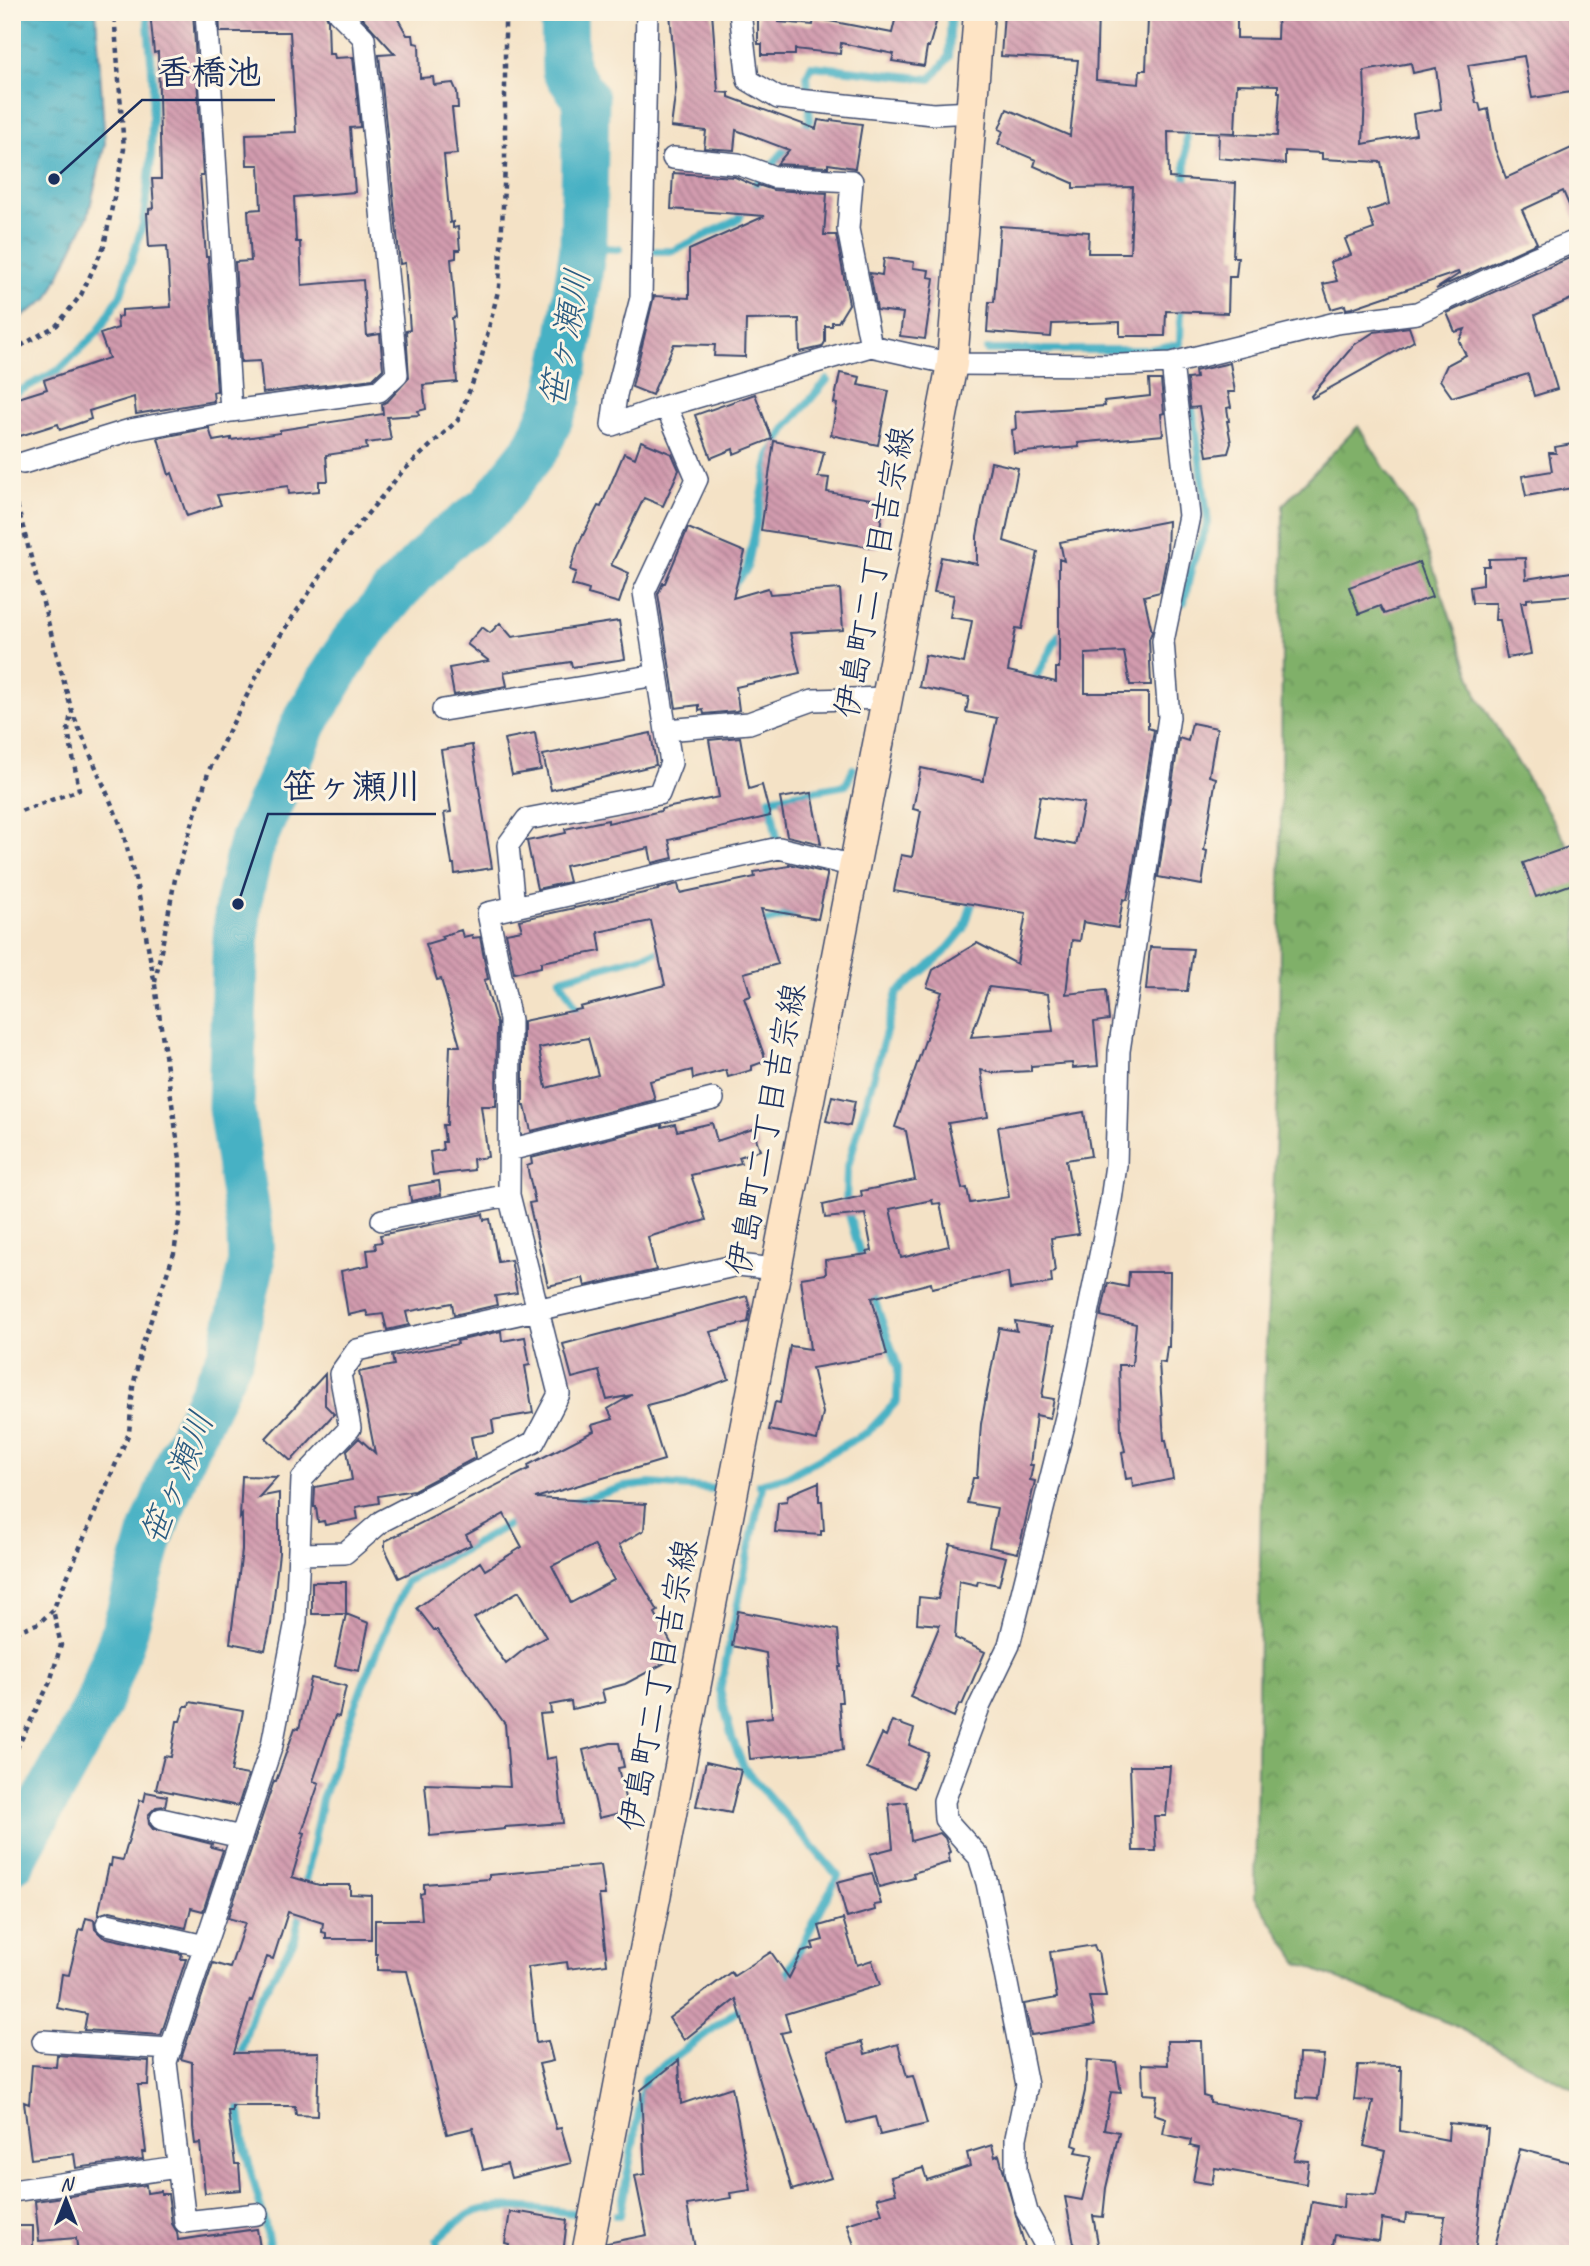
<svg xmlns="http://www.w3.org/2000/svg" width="1590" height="2266" viewBox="0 0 1590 2266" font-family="Caveat,'Klee One',sans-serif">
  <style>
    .forest { fill: url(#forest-crowns); stroke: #4e7064; stroke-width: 2 }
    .water { fill: url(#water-ripples); stroke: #307091; stroke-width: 2 }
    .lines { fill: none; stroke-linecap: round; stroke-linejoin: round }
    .stream { stroke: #46b1c4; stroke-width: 8 }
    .river { stroke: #46b1c4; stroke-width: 47 }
    .building { fill: url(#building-back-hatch); fill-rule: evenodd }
    .street-casing { stroke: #3c4a6e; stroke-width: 24 }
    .secondary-casing { stroke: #3c4a6e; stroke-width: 33 }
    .path { stroke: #3c4a6e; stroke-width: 4.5; stroke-dasharray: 5 5; stroke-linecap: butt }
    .street { stroke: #fff; stroke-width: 21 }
    .secondary { stroke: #fee4c5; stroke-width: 30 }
    .labels { text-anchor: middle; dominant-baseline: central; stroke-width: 6; stroke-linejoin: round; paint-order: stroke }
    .street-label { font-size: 33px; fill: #1b2f5e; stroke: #fcf5e5 }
    .water-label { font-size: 35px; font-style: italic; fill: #2a5c82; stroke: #fcf5e5 }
    .leader { fill: none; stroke: #1b2f5e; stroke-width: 2.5 }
    .callout-dot { fill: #1b2f5e; stroke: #fcf5e5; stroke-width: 2.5 }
    .callout-label { font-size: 35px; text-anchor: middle; font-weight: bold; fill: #1b2f5e; stroke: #fcf5e5; stroke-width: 6; stroke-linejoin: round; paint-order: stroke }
  </style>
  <defs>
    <pattern id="forest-crowns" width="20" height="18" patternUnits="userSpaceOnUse" patternTransform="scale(1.75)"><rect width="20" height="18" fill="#80b069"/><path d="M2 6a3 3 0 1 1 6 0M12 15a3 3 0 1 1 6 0" fill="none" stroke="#68905a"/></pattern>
    <pattern id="water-ripples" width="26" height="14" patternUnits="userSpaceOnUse" patternTransform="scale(1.75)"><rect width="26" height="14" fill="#46b1c4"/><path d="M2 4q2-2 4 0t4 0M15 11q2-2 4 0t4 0" fill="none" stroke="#3a90a2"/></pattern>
    <pattern id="building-back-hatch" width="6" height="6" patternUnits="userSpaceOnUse" patternTransform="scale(1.75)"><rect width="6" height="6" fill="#d29bae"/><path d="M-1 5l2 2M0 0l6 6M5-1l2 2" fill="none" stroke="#aa7f91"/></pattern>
  </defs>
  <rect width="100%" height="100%" fill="#fcf5e5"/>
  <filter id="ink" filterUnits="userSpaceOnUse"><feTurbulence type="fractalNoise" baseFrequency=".0143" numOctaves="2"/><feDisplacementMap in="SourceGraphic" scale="14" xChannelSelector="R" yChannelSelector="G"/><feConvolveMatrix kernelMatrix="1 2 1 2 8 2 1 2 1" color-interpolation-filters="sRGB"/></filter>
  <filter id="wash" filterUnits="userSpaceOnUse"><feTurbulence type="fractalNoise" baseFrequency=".00686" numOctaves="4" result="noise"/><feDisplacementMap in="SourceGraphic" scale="28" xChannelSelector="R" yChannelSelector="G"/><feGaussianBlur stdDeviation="1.57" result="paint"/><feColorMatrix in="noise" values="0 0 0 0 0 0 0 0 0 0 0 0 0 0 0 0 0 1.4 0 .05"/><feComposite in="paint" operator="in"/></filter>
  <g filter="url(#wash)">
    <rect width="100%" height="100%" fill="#f4e2c6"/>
    <path class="forest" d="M1358,426L1416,518L1477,695L1578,862V2091L1453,2025L1298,1963L1255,1897L1262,1432L1279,1070L1283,505Z"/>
    <path class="water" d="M12,12H96L105,143L88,216L48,299L12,323Z"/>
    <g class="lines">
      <path class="stream" d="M801,132L810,121L807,75L811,66L931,79L949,57L951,12
        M1185,188L1187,124
        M751,194L757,182L793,141
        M583,247L619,249
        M656,251H673L739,219L745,206
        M987,350H1148L1180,344L1181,302
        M12,395L59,370L98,332L121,294L143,224L151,160L153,83L147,12
        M731,588L747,569L770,456L786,428L827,380
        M1179,603L1184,602L1192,565L1208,523L1196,430L1187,381
        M1031,686L1059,635L1067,630
        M777,839L770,799L846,785L853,769
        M757,924L794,914L792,908
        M581,1016L560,979L667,949
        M863,1264L846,1204L847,1170L897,993L944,953L964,929L975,894
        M763,1483L720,1690L732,1738L744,1768L838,1876L787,1974L779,1980
        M759,1484L786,1477L868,1432L897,1401L898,1367L871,1290
        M571,1503L624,1487L650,1484L716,1489
        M304,1891L322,1799L362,1687L406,1582L519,1519
        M240,2063L243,2044L254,2008L295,1939L301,1908
        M238,2097L244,2145L265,2224L271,2254
        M616,2215H620L645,2079L746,2004
        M437,2254V2240C448,2229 458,2220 472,2213C498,2201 546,2211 575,2213"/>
      <path class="river" d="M12,1861L97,1706L122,1639L151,1535L182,1455L231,1355L251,1266L250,1234L231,1107L235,959L238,904L251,846L305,722L353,643L398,589L444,541L489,508L538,446L558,399L570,336L583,247L586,99L565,70L564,12"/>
    </g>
    <g id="blocks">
      <path class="building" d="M150,12H193L203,175H200L206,257H208L217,391L213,392L214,401L136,414L134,397L89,411L91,419L60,430L58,424L20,436L12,411V400L47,389L44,380L109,358L100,334L118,328L117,317L122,316V310L171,307L167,246L149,247L147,213H149V209L154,208L152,179H161L158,52L154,53Z
        M219,12H325L328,20L329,54H334L335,58L353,57L360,127L350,128L355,192L294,197L296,242H300L302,285L363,280L367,336L380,334L383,369L373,379L263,393L260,361L241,362L235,262L251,261L248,210L261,209L259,165H247L246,134L296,132L290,32H220Z
        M357,12H394L407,35H413L414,43L419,44L420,78L433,77L434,85L453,83L457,92L458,108H452L457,154L444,155L450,223L453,222V228L458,227L460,250H456V258L451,259L456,317L452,318L457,382L423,385L426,409L418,411L419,415L387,417L391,440L366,443L367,449L326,455L328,481H319V491L289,494L288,486L217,495L221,505L187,516L172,473L169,475L158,438L209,428L213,441L231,438V440L280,433V430L383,414L382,404L388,401L409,378L406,331L410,330L405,263L400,264L379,55L395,54Z
        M670,12H712L718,92L729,93V97L816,129L818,120L830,122L831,120L862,124L855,168L828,164V167L777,164L789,150L736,130L734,150L704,148L706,131L671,127L676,88Z
        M758,12H779V22L813,25L814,18L892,33L897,12H939L929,47H927L924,66L892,61L894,54L841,43L840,54L795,49V55H762V44H758Z
        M1004,12H1098L1096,80L1139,84L1140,70H1146L1148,19L1152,20V12H1237V38L1277,39L1278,12H1578V91L1532,98L1524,56L1468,65L1476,103H1479L1481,111L1488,109L1495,149L1506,178L1578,145V226L1563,191L1522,210L1537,243L1436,289L1459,274L1458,272L1352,308L1346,309L1345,305L1331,309L1323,284L1337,281L1330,262L1351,255L1345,239L1374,229L1368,211L1389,204L1381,162L1322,159V153L1285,151V164L1218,158L1219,133L1277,136L1280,92H1278V85L1237,84L1235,133L1168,131L1169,178L1236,183L1233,257H1238L1236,277H1229L1228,313L1166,311L1165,336H1120V322L1052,324L1051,337L987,332L989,302H994L1000,226L1089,232L1088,253H1130L1133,187L1073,188V183L1034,166L1036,160L998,144L1003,131L999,129L1007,109L1070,136L1078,60L1001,56ZM1411,63L1413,73L1436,68L1441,109L1413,114L1416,134L1363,144L1365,94L1364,71Z
        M673,173L735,177L757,187L758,185L773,190L827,193L824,235H836L849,304L838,322H832V326H825V342L822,347L800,352L799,319L746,320L745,357L714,356L715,345L674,344L652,395L632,387L654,296L689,298V250L765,216L671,209Z
        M1578,254V296L1535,315L1557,389L1534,396L1528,374L1452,397L1440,380L1447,365L1466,355L1459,341L1465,329L1455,332L1447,313Z
        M884,258L914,262L913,268L929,270L928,277L934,278L925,339L900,336L903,313L877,310L870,273L882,275Z
        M1409,327L1414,341L1312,398L1311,396L1354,345L1374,332Z
        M1230,363L1235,392H1228L1231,407L1227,408L1229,421H1227L1231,443L1228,453L1207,456L1199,407L1190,408L1187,379L1196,378L1195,371Z
        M840,373L860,377L858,385L889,391L878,445L831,435L837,404L834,403Z
        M1149,380H1161L1164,413L1161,414L1163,435L1078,443L1079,447L1014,453L1012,430L1016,429L1015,412L1105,406L1104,401L1150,396Z
        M755,394L772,439L734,454L733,449L711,458L695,415Z
        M641,441L672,454L679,470L663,506L644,498L611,565L629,573L619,603L588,594L589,590L572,585L576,572L570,570L578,545L598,506L601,507L624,453L635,458Z
        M774,441L824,452L818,477L829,478L827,492L884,501L877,548L761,530Z
        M1578,443V487L1526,496L1522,476L1552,471L1549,453H1556L1555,447Z
        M991,462L1018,468L1004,541L1038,552L1022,629L1016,628L1008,671L1056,682V668H1059V559L1064,561L1060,542L1168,521L1167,556L1160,592L1144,596L1152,632L1149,639L1151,685H1130L1124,652L1085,654V693H1148V728L1154,730L1131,882L1127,900L1123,899L1118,928L1083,922L1080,941L1072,940L1066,994L1106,990L1109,1020L1094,1022L1098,1066L1073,1068L1072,1063L1031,1066V1071L993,1073L981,1070L988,1117L948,1123L962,1189L967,1188L970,1203L1009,1197L998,1127L1084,1112L1091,1156L1066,1160L1079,1234L1051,1238L1055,1272L1051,1273L1052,1283L1010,1289L1008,1272L932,1288L931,1283L872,1298L887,1355L812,1368L823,1413L817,1440L769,1430L775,1402L780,1403L790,1346L810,1349L801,1278L826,1274L825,1260L868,1254L867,1252L872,1251L865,1214L825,1218L823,1205L862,1196L861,1191L915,1180L906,1131L895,1127L942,992L927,987L933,970L977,943L1017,964L1026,913L894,891L901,855L912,857L921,811L913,809L921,768L983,781L997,718L966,712L969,697L919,687L925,655L964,663L972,621L950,617L954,595L934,592L941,557L977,564V536ZM1040,796L1084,803L1075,845L1033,837ZM989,987L1048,994L1053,1031L971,1037ZM932,1200L933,1204L940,1203L949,1246L901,1258L890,1209Z
        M688,528L745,552L733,598L768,588L770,594L840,589L843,630L790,633L800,673L736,687L739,710L736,711L704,714L703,710L699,711V705L676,708L658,594L663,583H665Z
        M1525,558L1526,579L1578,571V595L1527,599V602H1521L1531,654L1507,658L1500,620H1495L1496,603H1472L1470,587L1483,585V566H1489V559Z
        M1419,562L1432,597L1384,614L1380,606L1359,614L1349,587Z
        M619,621L625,659L572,667L571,662L504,672L507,686L454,695L449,668L489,661L467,644L482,627L490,633L500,623L512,637Z
        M1192,723L1217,728L1209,776L1216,778L1204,850L1207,851L1202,885L1158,877L1179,738L1188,741Z
        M535,733L541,770L512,775L504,739Z
        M651,733L656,765L551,790L543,755Z
        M740,737L749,789L762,785L770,816L669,840L673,858L652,863L649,848L565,866L569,882L537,889L527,841L566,833L565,829L608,820V823L661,811V809L719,797L709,740Z
        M472,745L492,868L455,874L454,864H452L444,813L451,812L441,750Z
        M811,793L821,844L787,836L780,798Z
        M1574,845L1578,855V882L1536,897L1523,863Z
        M789,864L827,873V876L818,919L761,909L778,964L744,973L751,996L744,998L766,1061L752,1066V1070L728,1077L726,1070L693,1079L692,1070L650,1081L655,1100L531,1131L525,1106H523V1021L581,1009L580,1007L665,985L651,921L598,932L601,951L541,962V967L514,973L506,933L522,930L519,920L658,890V889L678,884L680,893L755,877L754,872L789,866ZM588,1038L598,1075L546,1088L539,1048Z
        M461,930L463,937L472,935L473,938L480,937L488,979L484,980L497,1024L496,1106H481L488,1157L473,1159L474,1170L433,1175L430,1152L443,1150L442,1142H445L443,1125H447L450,1046H460L441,979L437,980L426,944L443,939L441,936Z
        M1150,947L1193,949L1187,991L1146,990Z
        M832,1096L855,1101L850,1126L826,1121Z
        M712,1123L717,1141L753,1129L760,1150L739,1157L741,1163L691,1175L706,1220L648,1237L656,1270L585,1286L583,1278L548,1286L529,1203L535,1202L527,1166L532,1164L531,1158L662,1125V1127L675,1124L677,1131Z
        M439,1181L441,1195L411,1201L409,1186Z
        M483,1214L484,1220L490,1219L498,1262L511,1260L517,1293L495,1296L497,1305L454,1315L452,1303L406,1312L409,1325L387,1330L383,1314L368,1316L366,1311L348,1315L341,1271L369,1265L367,1250L376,1249L375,1243L382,1242L380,1235Z
        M1129,1272H1170L1169,1347H1167L1165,1363L1159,1362L1164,1440H1166L1173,1479L1133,1487L1132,1478L1126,1479L1122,1452L1125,1451L1121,1432L1119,1365H1132L1136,1324L1101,1316L1108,1283L1128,1287Z
        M747,1296L750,1309L748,1322L710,1332L729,1379L686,1395L647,1405L664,1460L535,1498L646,1504L644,1530L619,1545L658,1611L655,1613L678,1656L625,1684L602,1690L605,1702L572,1709L571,1701L550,1705L551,1713L540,1714L546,1759L556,1757L563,1823L505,1827V1829L430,1836L425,1784L510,1787L505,1724L437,1630H434L417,1608L480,1562L485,1570L522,1547L504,1514L466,1535L471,1545L399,1578L385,1549V1541L529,1469L528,1465L594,1431L592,1425L613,1419L608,1409L632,1395L607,1400L599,1371L572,1378L563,1344ZM594,1545L614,1580L571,1603L552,1566ZM519,1591L546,1637L527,1647L506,1664L474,1618Z
        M1015,1321L1053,1327L1042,1397L1054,1399L1050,1418L1036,1415L1030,1465H1033L1030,1480L1035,1481L1018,1553L989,1547L997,1508L967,1503L973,1478H977L981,1424L999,1328L1017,1331Z
        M501,1331L502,1341L525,1337L530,1365L525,1366L533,1413L492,1420L494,1433L471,1437L475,1458L414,1490L378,1496L379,1503L356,1507L358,1519L325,1525L324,1521L318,1522L316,1507H314L315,1487L352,1480L347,1450L359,1438L375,1453L359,1372L394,1365L392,1356L458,1344L457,1341Z
        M325,1374V1405L334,1414L291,1461L266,1438Z
        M242,1476L277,1477L259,1497L279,1493V1553L271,1624L265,1650L230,1643L242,1551V1515L240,1518Z
        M819,1482V1501H822L824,1531H821V1535L775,1532L778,1502L787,1501L788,1495Z
        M950,1544L1006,1557L999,1585L978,1581L977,1585L959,1581L955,1638L985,1652L962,1705L959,1704L954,1717L910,1697L940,1625L917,1623L919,1597L938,1599Z
        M312,1582H346V1614L369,1623L359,1671L335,1666L346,1614H312Z
        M738,1611L838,1630L841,1667H839L842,1702H839L843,1750L750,1759L746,1720L772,1717L766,1653L732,1646Z
        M311,1678L346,1686L339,1717L335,1716L313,1781L319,1783L302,1832L305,1833L292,1877L319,1885H350V1894L371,1895V1939H326V1933L322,1932L323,1923L288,1912L273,1959L267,1957L252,2001L250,2000L234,2053L319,2052L317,2116L296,2115L295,2106H232V2111H228L235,2164H239L241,2190L205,2193L200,2143L195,2144L193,2127L192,2062L181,2059L213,1963L230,1968L245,1923L228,1918L274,1781H276L295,1728L299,1729Z
        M190,1702L243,1711L231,1772L248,1775L238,1806L156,1789L164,1756L171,1757L177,1721H180L185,1706H189Z
        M892,1721L914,1729L909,1745L928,1753L914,1788L867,1768L882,1734L886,1736Z
        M611,1743H619L624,1767L618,1768L628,1811L599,1818L583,1750Z
        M706,1762L741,1770L731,1813L696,1806Z
        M1130,1766H1170L1166,1816H1154L1156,1851H1133Z
        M146,1792L167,1796L165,1806L156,1807L148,1815L149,1824L153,1829L212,1844L211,1847L223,1850L203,1911L191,1908L186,1928L110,1911L98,1915L109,1865L111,1866L112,1858L123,1860L140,1800L144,1801Z
        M907,1802L911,1841L940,1833L945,1838L950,1852L948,1853L950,1862L913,1873L914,1878L879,1887L870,1854L893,1848L889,1804Z
        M601,1865L605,1895H599L607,1964L568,1969L567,1962L528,1967L536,2043L548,2041L553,2061L539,2064L556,2129L561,2128L571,2163L511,2178L507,2164L483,2170L473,2128L447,2134L407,1971L377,1970V1954H375V1920H422L420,1894L424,1893V1884L489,1879V1875Z
        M872,1873L881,1904L874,1905L875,1910L847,1918L837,1882Z
        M86,1918L94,1920L95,1929L103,1937L182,1954L181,1959H186L161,2035L84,2030L87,2014L57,2008L62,1974L69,1975L80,1929L83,1930Z
        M843,1919L857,1965L872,1960L880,1985L785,2014L790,2031L781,2033L831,2178L792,2190L736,1999L684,2040L669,2018L731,1972L734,1976L771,1952L789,1978L802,1952L814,1949L812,1943L823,1940L819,1926Z
        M1094,1945L1096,1951H1098L1106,1997H1089L1095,2025L1031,2035L1024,2004L1057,1998L1050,1952Z
        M1167,2041H1201L1203,2096L1210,2098V2103L1304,2120L1294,2160L1309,2161L1306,2184L1215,2168L1212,2184L1193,2181L1199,2148L1190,2146L1191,2140L1163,2134L1166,2118L1154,2114L1157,2095L1143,2094L1142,2064L1168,2065Z
        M862,2042L865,2054L898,2044L907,2077L913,2076L927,2124L880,2135L875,2117L847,2124L828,2051Z
        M1299,2054L1324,2055L1318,2099L1297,2098Z
        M57,2055L149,2061L148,2085H138L146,2152H142L143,2159L76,2168L74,2154L31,2159L24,2102L29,2104L32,2065L56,2067Z
        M679,2060L681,2104L732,2087L751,2190L730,2193L731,2198L687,2205L696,2254H606L607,2243L647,2235L635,2176L645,2174L641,2090Z
        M1087,2060L1116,2062L1121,2093L1111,2092L1104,2129L1119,2132L1106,2188L1103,2217L1093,2216L1100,2254H1076L1065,2197L1082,2200L1093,2155L1076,2152L1078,2147L1073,2145L1085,2091Z
        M1358,2065L1400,2066V2070H1402L1400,2131L1448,2140L1449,2123L1485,2127V2129H1488L1475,2254H1440L1445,2217L1406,2214L1405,2223L1382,2219L1379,2241L1335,2235L1332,2250L1319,2251L1304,2249L1312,2202L1343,2208L1344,2193L1376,2195L1385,2151L1364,2146L1373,2101L1354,2100Z
        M992,2145L995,2157L999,2155L1027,2254H857L847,2224L882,2213L877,2198L896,2193L891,2177L923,2168L927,2180L970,2166L967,2153Z
        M1520,2149L1573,2163L1572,2165L1578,2167V2254H1493Z
        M146,2185L147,2193L161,2191V2194H168L172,2224L177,2232L178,2240L257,2229L261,2254H78L76,2238L39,2241L35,2201Z
        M510,2212L521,2214L520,2212L567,2220L563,2254H507L509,2244L505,2243Z
        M12,2226H33V2254H12Z"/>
    </g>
  </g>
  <g filter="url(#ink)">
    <use href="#blocks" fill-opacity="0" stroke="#3c4a6e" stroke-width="2"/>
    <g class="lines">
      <g class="street-casing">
        <path id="street" d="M647,12L641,298L616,395L612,425L666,406L871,346L952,364L1121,365L1172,363L1336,323L1417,313L1534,258L1578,240
          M740,12L748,80L778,98L933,114L973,112
          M673,158L738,164L774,177L852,181L848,229L871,346
          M231,411L379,391L397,374L364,38L338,12
          M23,463L130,430L231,411L206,12
          M443,710L657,675
          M666,730L749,723L813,700L887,698
          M514,907L508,845L527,819L659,794L671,763L644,592L697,479L666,406
          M509,1150L713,1099
          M382,1220L509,1195
          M299,1554L345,1553L382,1521L534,1442L559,1394L509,1195L510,1020L488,913L779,848L855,866
          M161,1819L241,1837
          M107,1924L205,1946
          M43,2041L171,2049
          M12,2191L177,2167
          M257,2214L185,2222L166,2062L272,1745L296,1621L302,1479L350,1428L340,1374L357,1350L738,1265L776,1269
          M1046,2254L1044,2243L1027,2212L1016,2171V2138L1027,2085L987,1883L979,1857L945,1819L944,1801L979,1707L1009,1645L1069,1405L1110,1207L1116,1165L1119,1051L1169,717L1163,641L1189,516L1172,363"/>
      </g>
      <g class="secondary-casing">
        <path id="secondary" d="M587,2254L717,1573L952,364L979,12"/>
      </g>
      <path class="path" d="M12,351L57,325L81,295L104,246L124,149L114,12
        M12,363L19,348
        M12,486L72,712L122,828L138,891L155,985L180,1159L181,1209L174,1253L141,1349L133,1387L129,1433L53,1610L39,1623L12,1633
        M12,814L79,790L68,730L71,713
        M155,982L175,879L209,770L268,654L337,551L402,472L458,420L480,364L499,287L505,165V12
        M12,1758L50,1682L61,1645L53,1610"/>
      <use href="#street" class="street"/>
      <use href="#secondary" class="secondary"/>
    </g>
  </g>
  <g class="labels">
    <g class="street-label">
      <text transform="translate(874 572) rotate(-79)">伊島町二丁目吉宗線</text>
      <text transform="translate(766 1129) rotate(-79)">伊島町二丁目吉宗線</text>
      <text transform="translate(658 1685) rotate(-79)">伊島町二丁目吉宗線</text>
    </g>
    <g class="water-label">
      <text transform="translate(565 338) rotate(-79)">笹ヶ瀬川</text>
      <text transform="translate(177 1478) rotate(-68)">笹ヶ瀬川</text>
    </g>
  </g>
  <path class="leader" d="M54 179L142 100H275M238 904L268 814H436"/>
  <g class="callout-dot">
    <circle cx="54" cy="179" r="7"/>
    <circle cx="238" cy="904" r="7"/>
  </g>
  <g class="callout-label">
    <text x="209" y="84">香橋池</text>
    <text x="352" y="798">笹ヶ瀬川</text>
  </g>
  <rect width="1590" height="2266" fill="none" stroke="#fcf5e5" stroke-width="42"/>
  <g transform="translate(66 2200)" stroke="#fcf5e5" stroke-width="5" paint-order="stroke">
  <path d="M0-5L12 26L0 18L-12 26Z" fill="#1b2f5e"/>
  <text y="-10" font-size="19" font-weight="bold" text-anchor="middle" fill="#1b2f5e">N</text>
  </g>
</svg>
